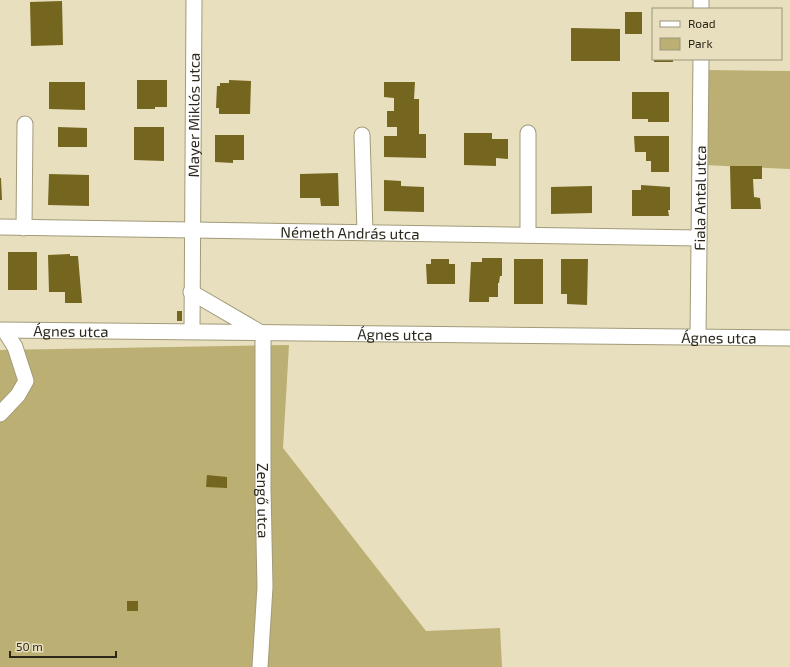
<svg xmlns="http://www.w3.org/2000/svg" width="790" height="667" viewBox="0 0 790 667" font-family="'Exo 2',sans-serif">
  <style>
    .green { fill: #bcaf73 }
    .building { fill: #74651f }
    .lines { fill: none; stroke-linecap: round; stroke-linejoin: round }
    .minor-casing { stroke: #a29b7a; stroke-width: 17 }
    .minor { stroke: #fff; stroke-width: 15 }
    .labels { text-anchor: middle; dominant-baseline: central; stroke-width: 4; stroke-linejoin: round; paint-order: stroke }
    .street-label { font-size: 15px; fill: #2b281b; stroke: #e7dfbd }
  </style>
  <rect width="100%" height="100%" fill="#e7dfbd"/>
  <path class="green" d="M705,70L790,71V169L704,165Z
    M289,345L283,448L426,631L500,628L502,667H0V350Z"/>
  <path class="building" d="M62,1L63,45L31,46L30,2Z
    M625,12H642V34H625Z
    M571,28L620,29V61H571Z
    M654,59H673V62H654Z
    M137,80H167V107H155V109H137Z
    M229,80L251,81L250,114H219V108H216L217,86H220V83H229Z
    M49,82H85V110L49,109Z
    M384,82H415L414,99H419V134H426V158L384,157V136H397V127H387V111H394V98L384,97Z
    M632,92H669V122H648V119H632Z
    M58,127L87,128V147H58Z
    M134,127H164V161L134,160Z
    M464,133H492V139H508V159L496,158V166L464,165Z
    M215,135H244V160H233V163L215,162Z
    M634,136H669V172H651V161H646V152H635Z
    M730,166H762V179H753L754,197L760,198L761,209H731Z
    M338,173L339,206H321L320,198H300V174Z
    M49,174L89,175V206L48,205Z
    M0,178H1L2,200H0Z
    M384,180L401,181V186L424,187V212L384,211Z
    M641,185L670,187V210H668L669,216H632V190H641Z
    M592,186V213L551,214V187Z
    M8,252H37V290H8Z
    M70,254V256H78L82,303H65V292H49L48,255Z
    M482,258H502V276H500L499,283H498V297H489V302H469L471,262H482Z
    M431,259H449V264H455V284H427L426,264H431Z
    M514,259H543V304H514Z
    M561,259H588L587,305L567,304V294H561Z
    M177,311H182V321H177Z
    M207,475L227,477V488L206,487Z
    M127,601H138V611H127Z"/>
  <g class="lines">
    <g class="minor-casing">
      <g id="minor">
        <path d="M701,9V0"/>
        <path d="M362,135L365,232"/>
        <path id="s1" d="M0,227L699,238"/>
        <path d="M24,228L25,124"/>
        <path d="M528,235V133"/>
        <path id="s2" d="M191,292L263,334V489L265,587L260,667"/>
        <path id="s3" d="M0,330L790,338"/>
        <path id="s4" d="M192,331L194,0"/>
        <path id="s5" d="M698,337L701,59"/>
        <path d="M0,414L18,395L26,381L15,347L5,331"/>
      </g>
    </g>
    <use href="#minor" class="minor"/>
  </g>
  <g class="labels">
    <g class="street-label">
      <text stroke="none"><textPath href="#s4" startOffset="216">Mayer Miklós utca</textPath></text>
      <text stroke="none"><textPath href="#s5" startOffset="139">Fiala Antal utca</textPath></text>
      <text stroke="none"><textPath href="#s1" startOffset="350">Németh András utca</textPath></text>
      <text stroke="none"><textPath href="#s3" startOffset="71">Ágnes utca</textPath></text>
      <text stroke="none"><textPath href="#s3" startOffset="395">Ágnes utca</textPath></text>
      <text stroke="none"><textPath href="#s3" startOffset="719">Ágnes utca</textPath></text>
      <text stroke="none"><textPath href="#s2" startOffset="250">Zengő utca</textPath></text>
    </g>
  </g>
  <rect x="652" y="8" width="130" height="52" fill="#e7dfbd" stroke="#9c967c"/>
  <rect x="660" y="21" width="20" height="6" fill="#ffffff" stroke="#9c967c"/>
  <text x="688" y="28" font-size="12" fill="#2b281b">Road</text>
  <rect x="660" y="38" width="20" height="12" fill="#bcaf73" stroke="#9c967c"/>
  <text x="688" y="48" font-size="12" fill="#2b281b">Park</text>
  <path d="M10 651v6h106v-6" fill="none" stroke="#2b281b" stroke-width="2"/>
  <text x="16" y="651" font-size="12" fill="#2b281b" stroke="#e7dfbd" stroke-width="3" paint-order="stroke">50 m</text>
</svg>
